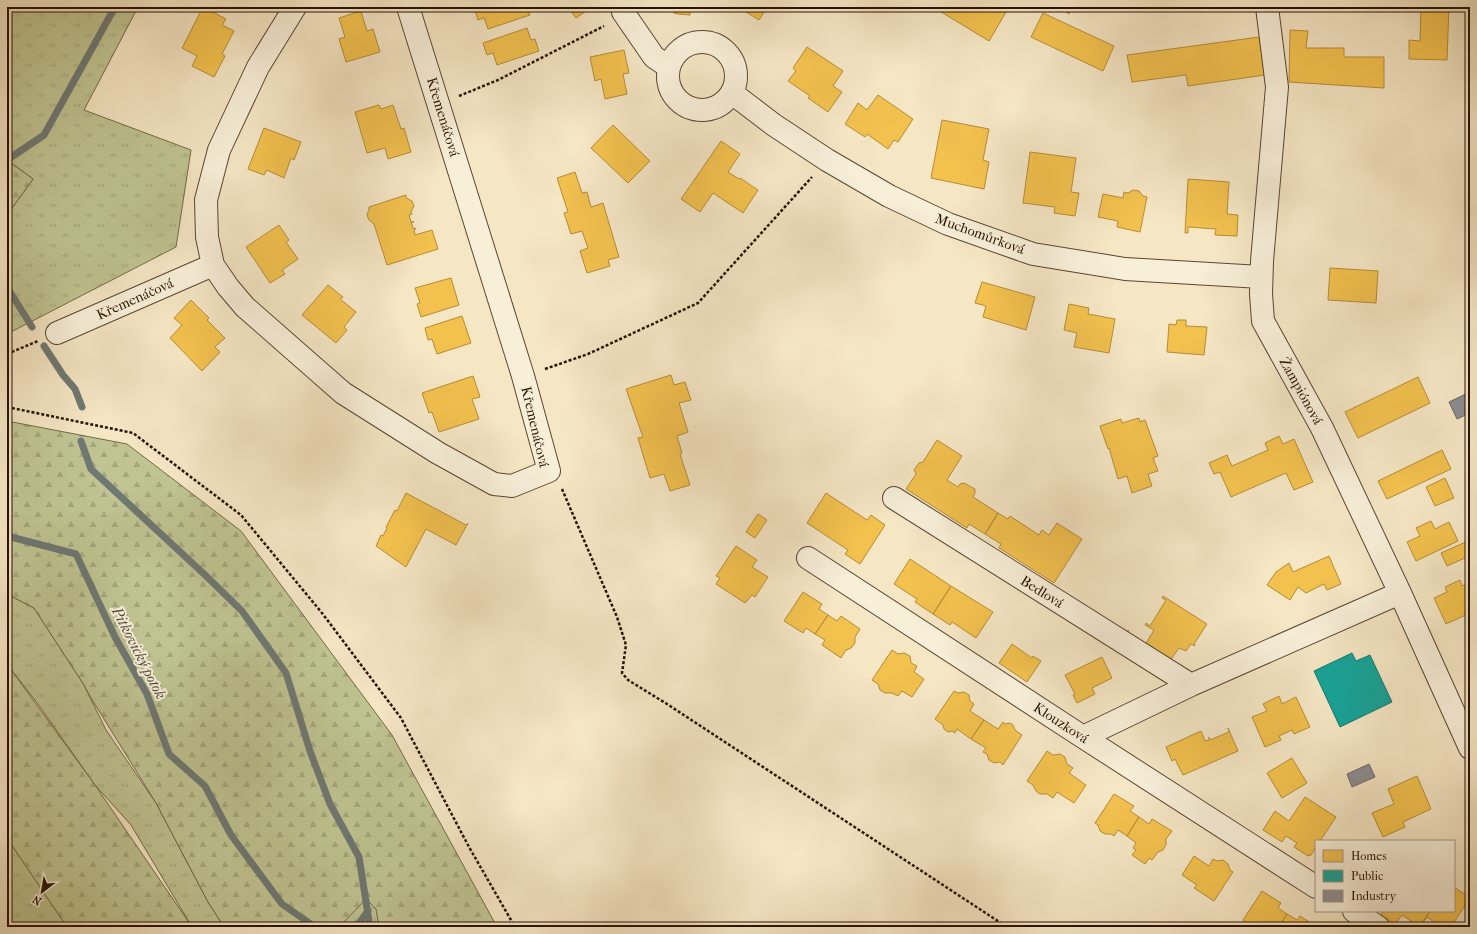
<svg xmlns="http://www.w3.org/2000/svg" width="1477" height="934" viewBox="0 0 1477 934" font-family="'IM FELL French Canon',serif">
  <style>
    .grass { fill: url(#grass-tufts); stroke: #726a49 }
    .forest { fill: url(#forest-firs); stroke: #726a49 }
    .wetland { fill: url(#wetland-marsh); stroke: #726a49 }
    .homes { fill: #f2c14e; stroke: #b58c37 }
    .public { fill: #17a398; stroke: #1c776a }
    .industry { fill: #8d8d92; stroke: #6e6866 }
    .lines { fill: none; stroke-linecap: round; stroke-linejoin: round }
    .stream { stroke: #6f7872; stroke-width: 7 }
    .minor-casing { stroke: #5a4631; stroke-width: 24 }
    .path { stroke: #261100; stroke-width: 2.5; stroke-dasharray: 3 2; stroke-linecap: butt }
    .minor { stroke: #f8efd9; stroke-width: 22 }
    .labels { text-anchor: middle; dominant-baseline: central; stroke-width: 4; stroke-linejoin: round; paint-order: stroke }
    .street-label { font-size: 14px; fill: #261100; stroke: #f8efd9 }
    .water-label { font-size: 15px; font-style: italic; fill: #514d42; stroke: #f8efd9 }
  </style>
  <defs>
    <pattern id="grass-tufts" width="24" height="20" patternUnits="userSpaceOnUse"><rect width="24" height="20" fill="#bfc492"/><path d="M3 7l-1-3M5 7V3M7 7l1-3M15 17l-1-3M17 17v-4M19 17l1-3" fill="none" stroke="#a4a77c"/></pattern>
    <pattern id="forest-firs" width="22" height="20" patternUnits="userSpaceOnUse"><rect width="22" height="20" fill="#bfc492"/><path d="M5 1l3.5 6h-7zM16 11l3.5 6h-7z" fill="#a4a77c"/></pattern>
    <pattern id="wetland-marsh" width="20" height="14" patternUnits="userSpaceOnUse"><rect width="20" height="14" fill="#bfc492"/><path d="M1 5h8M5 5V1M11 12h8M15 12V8" fill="none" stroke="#a4a77c"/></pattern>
  </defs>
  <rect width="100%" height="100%" fill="#f5e6c4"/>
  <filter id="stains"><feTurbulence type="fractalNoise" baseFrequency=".005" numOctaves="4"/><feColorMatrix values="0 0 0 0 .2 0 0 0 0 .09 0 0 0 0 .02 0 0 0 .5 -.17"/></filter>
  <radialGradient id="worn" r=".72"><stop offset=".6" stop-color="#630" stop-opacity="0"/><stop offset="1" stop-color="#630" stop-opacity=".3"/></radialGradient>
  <path class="grass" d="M7,7H138L84,110L191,150L176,247L7,334V215L33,179L7,160Z
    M7,594L34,608L84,685L106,730L156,803L208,902L224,927H192L131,825L95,785L38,704L7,664Z
    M7,838L67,927H7Z"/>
  <path class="forest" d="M7,160L33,179L7,215Z
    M7,421L127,444L241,531L392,735L497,927H224L208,902L156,803L91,698L84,685L34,608L7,594Z
    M7,664L95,785L192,927H67L7,838Z"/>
  <path class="wetland" d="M366,899L376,909L379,927H343L342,924Z"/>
  <path class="homes" d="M203,7L226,19L222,25L234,31L222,54L225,56L214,77L192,66L197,56L182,48Z
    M474,7H527L530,15L488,29L484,18L478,20Z
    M565,7H592L576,18L568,7L566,8Z
    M664,7H690V15L678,14L674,13L675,11Z
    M738,7H772L769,11L766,9L759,20Z
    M933,7H1009L989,41Z
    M1058,7H1072L1069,14Z
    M1231,7H1245L1232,11Z
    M1421,7H1449L1447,60L1409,59V40L1420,41Z
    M361,11L367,31L373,29L380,52L346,62L339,39L345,37L339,18Z
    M1043,13L1114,46L1103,71L1031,37Z
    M527,28L531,40L535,39L539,51L497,65L493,53L487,55L483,43Z
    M1290,30L1308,31L1306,48H1344V57H1384V88L1289,82Z
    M1259,37L1265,75L1188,86L1186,75L1132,82L1127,55Z
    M807,47L843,71L833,86L842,92L828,112L808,98L810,96L788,81L796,71L793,68Z
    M624,50L629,73L623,74L627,94L605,99L601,79L595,81L590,57Z
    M878,95L913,119L898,142L894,140L888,149L867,134L865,137L845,124L858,103L867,110Z
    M379,105L381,109L393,105L401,129L404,128L411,152L388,159L385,148L367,153L355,112Z
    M942,120L989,129L983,160L989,162L984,189L931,178Z
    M613,125L650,161L628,183L591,148Z
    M264,128L301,142L294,160L291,158L284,178L267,170L264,175L248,169Z
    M721,141L740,154L728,172L739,179L740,178L758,190L743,213L713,193L700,212L681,199Z
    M1030,152L1076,158L1071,192L1079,193L1075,216L1054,213L1055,207L1023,203Z
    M575,172L582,193L587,192L591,207L603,203L619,257L608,260L610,266L587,273L580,251L588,248L582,231L571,234L564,213L568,212L557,178Z
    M1188,179L1229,182L1227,214L1238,215L1237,236L1215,235L1216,229L1188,227V233H1185Z
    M1133,190L1139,191L1143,196L1147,197L1140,232L1117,227L1118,221L1098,217L1103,194L1123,198L1124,192L1128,193Z
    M406,195V198L412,201L414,206L411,212L412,214L409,215L411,222H414H411L413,228H415L416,229H414L415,235L432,230L438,249L387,265L374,224L369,220L367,215L369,209V207Z
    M279,225L289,240L286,242L298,259L282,270L285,274L270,283L246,247Z
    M1330,268L1378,271L1376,303L1328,300Z
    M451,278L459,305L421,317L417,304L420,303L415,288Z
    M982,282L1035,297L1026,330L983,317L986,306L975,303Z
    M328,285L343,297L340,299L356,312L344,327L347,330L336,343L302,315Z
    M191,300L209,318L207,320L225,338L215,347L220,352L202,371L170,338L182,325L174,318Z
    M1069,304L1089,308L1088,314L1115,319L1109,353L1074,347L1077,333L1064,330Z
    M462,316L471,343L437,354L432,339L428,340L425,328Z
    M1177,320H1186V326L1207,327L1204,355L1167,352L1169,324L1176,325Z
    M671,375L674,385L685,382L691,400L679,403L688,432L677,436L682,453L680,454L690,485L670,491L664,474L650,478L638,438L643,437L626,389Z
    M473,376L480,397L472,399L479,419L439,432L432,412L429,413L422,393Z
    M1418,377L1430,403L1358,438L1345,412Z
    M1139,418L1140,422L1145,420L1158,456L1153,458L1158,471L1148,474L1152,486L1132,493L1127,476L1118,479L1109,448L1108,449L1100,426L1121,419L1122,423Z
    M1279,436L1283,444L1294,439L1313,482L1294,490L1286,473L1231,497L1220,472L1214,474L1209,463L1227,455L1232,466L1268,450L1265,443Z
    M937,440L962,456L947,480L958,487L960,484L964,483L975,489V493L973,497L998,513L985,534L969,524L967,528L906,489L916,474L914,470L919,463L923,462Z
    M1442,450L1451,469L1387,499L1378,481Z
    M1445,478L1454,498L1435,506L1426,487Z
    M406,493L466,525L468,523L456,545L426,529L406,567L376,546L381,535L383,536L387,528L386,527L395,510L397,511Z
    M826,493L867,520L871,515L885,525L860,564L845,554L848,550L807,523Z
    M998,513L1008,519L1010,516L1039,535L1042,530L1049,535L1057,523L1082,539L1054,583L999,548L1001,544L985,534Z
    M758,514L767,520L755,538L746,532Z
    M1431,521L1435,529L1449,522L1458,541L1416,561L1407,542L1420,536L1416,528Z
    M1470,540V569L1465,558L1447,566L1441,553Z
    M736,546L757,560L752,567L768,577L755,597L752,595L745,603L716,584L720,578L716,576Z
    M1329,556L1341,584L1327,590L1324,584L1306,593L1298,587L1290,600L1267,585L1276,572L1289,563L1293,572Z
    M910,559L951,586L933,614L915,602L917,599L894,584Z
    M1460,580L1462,586L1470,582V613L1446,624L1434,598L1447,592L1445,587Z
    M951,586L993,612L976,638L952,622L950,625L933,614Z
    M803,592L822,604L819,609L828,615L815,634L806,628L803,633L784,621Z
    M1163,596L1207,624L1194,644L1195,646L1191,644L1186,651L1179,648L1169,662L1128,634V630L1129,633L1145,645L1154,630L1145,625L1146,623L1150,626L1166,600L1162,598Z
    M828,615L837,621L841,616L860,629L855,637V643L851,648L846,650L841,658L822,645L825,640L815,634Z
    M1012,644L1032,658L1033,656L1041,661L1027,682L999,663Z
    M892,650L898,654L904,653L910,656L911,663L917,666L914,672L924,679L912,697L902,691L898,696L892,693H885L880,690L878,684L872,680Z
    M1102,657L1112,678L1092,688L1095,694L1077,703L1073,695L1075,694L1065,675Z
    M954,691L958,693L964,692L969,695L970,701L974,704L970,711L984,720L971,739L957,729L955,733L952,731L948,732L944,729L943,725L935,719Z
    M1279,696L1282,704L1296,697L1310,727L1294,734L1292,730L1279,736L1281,740L1265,747L1252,717L1267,711L1263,704Z
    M984,720L998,729L1003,722L1005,724L1010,723L1013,725L1015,730L1022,735L1003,765L1000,762L994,763L989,760L987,754L983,752L986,748L971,739Z
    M1228,728L1238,751L1183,775L1175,759L1172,761L1166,747L1201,731L1205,741L1209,740V737L1210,740L1229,732Z
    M1047,751L1053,755L1060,754L1065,757L1067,764L1073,768L1069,773L1086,785L1074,803L1057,792L1053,798L1047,794H1040L1036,791L1033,785L1027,781Z
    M1292,758L1307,783L1282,798L1267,773Z
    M1417,776L1431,809L1403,822L1405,827L1383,837L1372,813L1394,804L1388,789Z
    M1114,794L1134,806L1130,811L1139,817L1127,836L1118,830L1114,836L1111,834H1105L1100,831L1098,825L1095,823Z
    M1305,797L1336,817L1320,841H1316V847L1311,855L1308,856L1294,847L1297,843L1286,836L1282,842L1263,830L1275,811L1289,821Z
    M1139,817L1149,824L1152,819L1172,831L1166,839V845L1163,850L1158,852L1152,860L1149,858L1145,864L1132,855L1136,850L1133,848L1136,843L1127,836Z
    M1194,856L1209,866L1213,859L1217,861L1223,860L1228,864L1230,870L1233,872L1214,901L1194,888L1197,885L1182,875Z
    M1454,887L1470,898L1451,927H1436L1437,924L1427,917L1420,927L1430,911H1454Z
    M1262,891L1281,903L1278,908L1287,914L1279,927H1248L1246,922L1243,920Z
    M1383,911H1430L1420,927L1402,915L1395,924L1381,915Z
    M1287,914L1297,920L1300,916L1317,927H1279Z"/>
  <path class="public" d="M1352,653L1356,661L1370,655L1392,702L1340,727L1314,671Z"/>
  <path class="industry" d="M1470,392V413L1457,419L1449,402Z
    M1369,764L1375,777L1352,787L1347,774Z"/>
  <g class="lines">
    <path class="stream" d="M7,160L44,135L115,7
      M7,287L32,327
      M44,346L63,375L75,389L82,407
      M81,441L91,469L204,574L242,611L286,673L310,751L330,804L359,857L370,927
      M7,536L76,554L115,637L147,694L169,754L205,786L231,835L282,904L315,927
      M356,927L368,911"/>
    <g class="minor-casing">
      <path id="minor" d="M295,7L258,67L219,150L206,200L207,237L213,265L228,287L245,307L343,393L438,453L494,484L512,486L549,471L523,376L408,7
        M1267,7L1277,87L1262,261L1261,294L1263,321L1322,428L1400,593L1470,748
        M623,12L654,57L669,67
        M668 76a34 34 0 1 1 68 0a34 34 0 1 1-68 0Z
        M732,93L774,125L827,160L889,196L948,224L1033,254L1125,269L1261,277
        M57,333L213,265
        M894,498L1191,685
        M808,558L1083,737L1316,887
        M1083,737L1191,685L1400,593
        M1354,911L1378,927"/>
    </g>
    <path class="path" d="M459,96L498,80L604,26
      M7,354L38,341
      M545,369L588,354L698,303L812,177
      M7,407L133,433L241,515L322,613L401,718L469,847L515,927
      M562,489L617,617L626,645L622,673L628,680L667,704L1007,927"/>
    <use href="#minor" class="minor"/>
  </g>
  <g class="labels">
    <g class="street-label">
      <text transform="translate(443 117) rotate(73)">Křemenáčová</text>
      <text transform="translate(980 234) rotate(20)">Muchomůrková</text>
      <text transform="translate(135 299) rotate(-24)">Křemenáčová</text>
      <text transform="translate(1301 391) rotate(61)">Žampiónová</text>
      <text transform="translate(535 427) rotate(77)">Křemenáčová</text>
      <text transform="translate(1042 592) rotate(32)">Bedlová</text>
      <text transform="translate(1061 723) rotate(33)">Klouzková</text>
    </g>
    <g class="water-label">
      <text transform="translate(139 653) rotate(63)">Pitkovický potok</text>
    </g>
  </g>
  <rect width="1477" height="934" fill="none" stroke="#f5e6c4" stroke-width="24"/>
  <rect x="8" y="8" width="1461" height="918" fill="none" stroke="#261100" stroke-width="2"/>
  <rect x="12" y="12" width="1453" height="910" fill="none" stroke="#261100"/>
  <rect x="1315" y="840" width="140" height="72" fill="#f8efd9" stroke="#a49682"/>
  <rect x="1323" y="850" width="20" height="12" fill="#f2c14e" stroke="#a49682"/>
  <text x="1351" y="860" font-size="12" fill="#261100">Homes</text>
  <rect x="1323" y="870" width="20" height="12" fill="#17a398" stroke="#a49682"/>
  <text x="1351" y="880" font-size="12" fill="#261100">Public</text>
  <rect x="1323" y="890" width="20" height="12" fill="#8d8d92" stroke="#a49682"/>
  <text x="1351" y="900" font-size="12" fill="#261100">Industry</text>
  <g transform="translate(42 892) rotate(211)" stroke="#f8efd9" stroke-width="3" paint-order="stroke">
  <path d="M0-3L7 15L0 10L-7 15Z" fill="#261100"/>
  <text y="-6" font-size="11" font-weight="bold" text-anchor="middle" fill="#261100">N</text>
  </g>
  <rect width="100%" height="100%" filter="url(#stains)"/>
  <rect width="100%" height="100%" fill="url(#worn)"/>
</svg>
